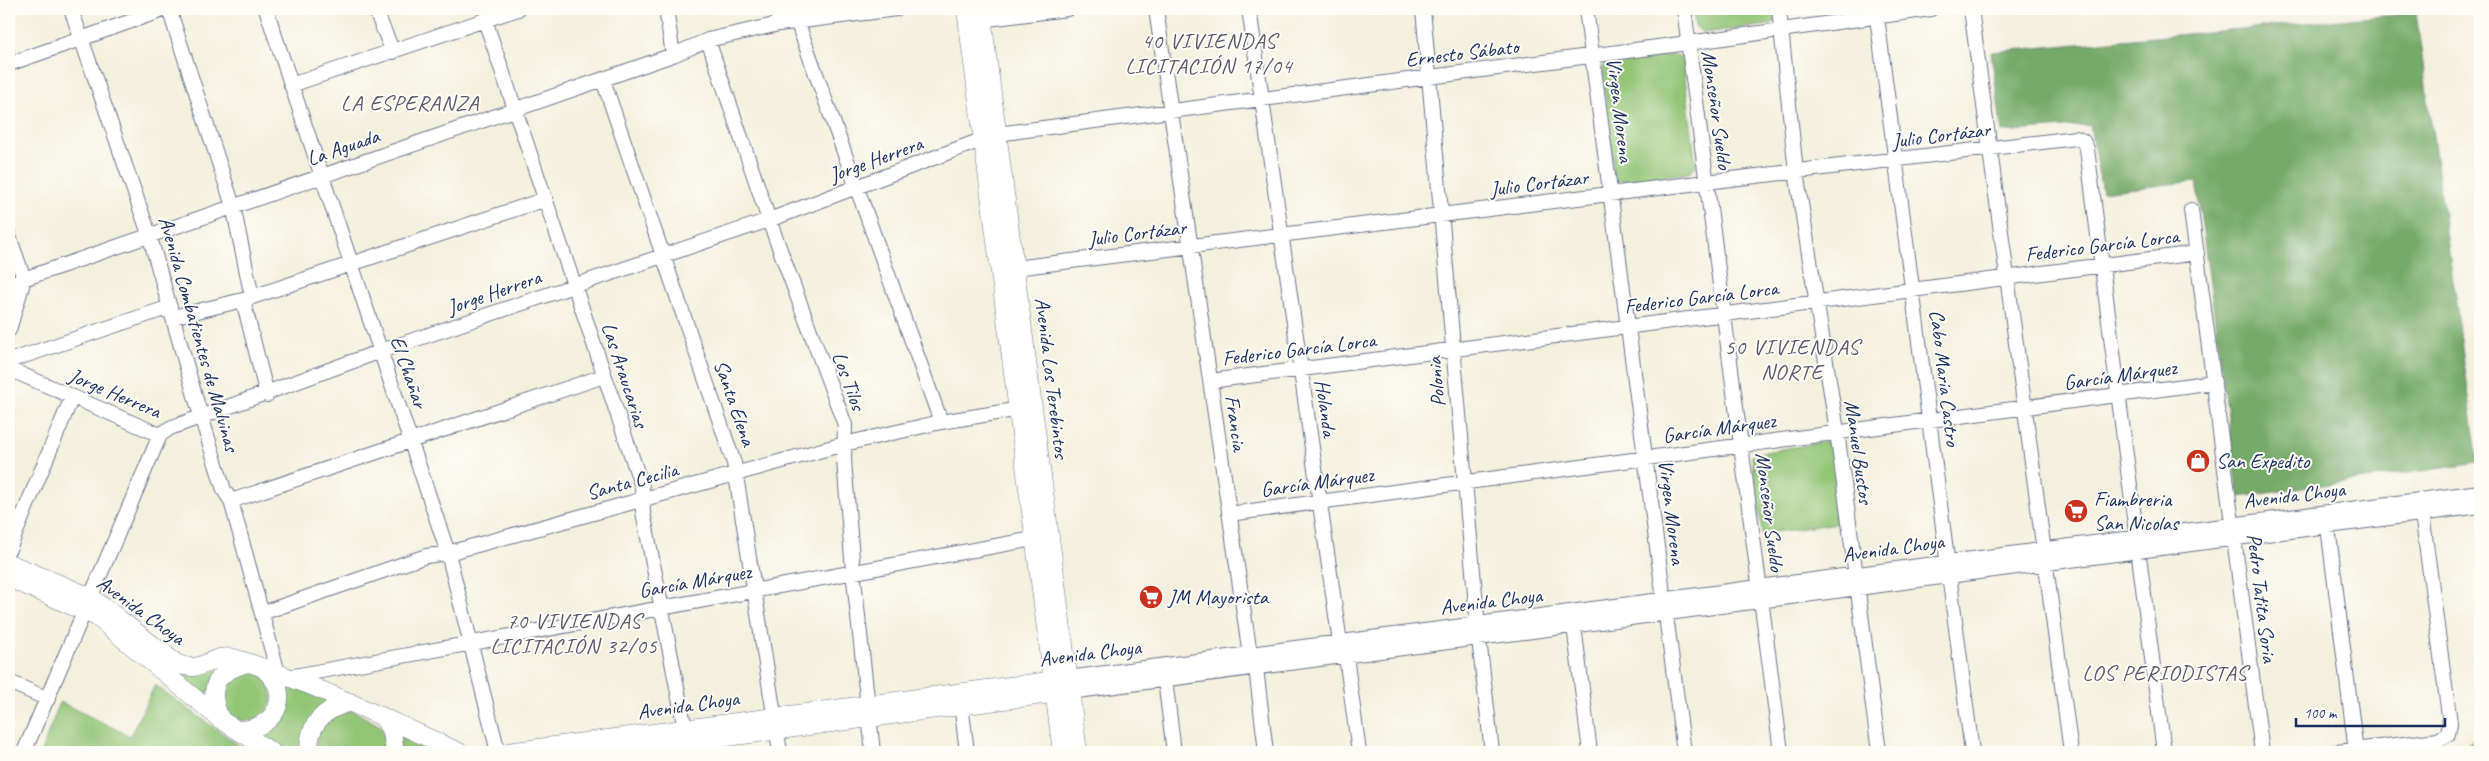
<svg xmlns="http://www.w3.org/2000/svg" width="2489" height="761" viewBox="0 0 2489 761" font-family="Caveat,sans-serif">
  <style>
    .green { fill: #93c576; stroke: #577a6a }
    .forest { fill: #76aa67; stroke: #486c62 }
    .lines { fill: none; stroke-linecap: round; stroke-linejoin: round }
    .minor-casing { stroke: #67738b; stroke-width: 16 }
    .major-casing { stroke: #67738b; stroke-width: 19 }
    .minor { stroke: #fff; stroke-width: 14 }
    .major { stroke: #fff; stroke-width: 18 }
    .labels { text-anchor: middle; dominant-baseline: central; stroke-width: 4; stroke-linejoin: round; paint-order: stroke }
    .street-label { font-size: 21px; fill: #1b2f5e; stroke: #fdfcf7 }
    .poi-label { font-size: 21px; fill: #1b2f5e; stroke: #fdfcf7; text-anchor: start }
    .neighbourhood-label { font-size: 22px; letter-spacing: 1px; fill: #5a576a; stroke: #fdfcf7 }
  </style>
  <rect width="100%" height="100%" fill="#fdfcf7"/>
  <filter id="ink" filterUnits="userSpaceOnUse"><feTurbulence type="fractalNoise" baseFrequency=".02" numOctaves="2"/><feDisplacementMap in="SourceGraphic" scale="10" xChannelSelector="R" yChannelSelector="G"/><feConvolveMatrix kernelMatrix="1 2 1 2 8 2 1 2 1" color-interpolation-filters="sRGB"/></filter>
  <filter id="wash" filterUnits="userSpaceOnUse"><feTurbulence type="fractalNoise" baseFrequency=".0096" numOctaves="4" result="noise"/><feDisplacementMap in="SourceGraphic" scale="20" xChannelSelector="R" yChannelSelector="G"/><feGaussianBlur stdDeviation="1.12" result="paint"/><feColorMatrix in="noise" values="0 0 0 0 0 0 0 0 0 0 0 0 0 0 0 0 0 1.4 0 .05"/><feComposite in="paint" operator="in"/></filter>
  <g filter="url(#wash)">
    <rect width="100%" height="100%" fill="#f4f0de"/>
    <path class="green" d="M1693,9H1777L1775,22L1768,25L1703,33L1695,26Z
      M1673,55L1679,56L1683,62L1696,166L1689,173L1622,181L1617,180L1614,176L1602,67L1605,63Z
      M1828,441L1833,443L1845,522L1762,534L1752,457L1754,454Z
      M167,664H221L206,698Z
      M222 696a25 25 0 1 1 50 0a25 25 0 1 1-50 0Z
      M283,684L331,700L303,752H287L259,735Z
      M155,685L248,752H41L60,702L130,736Z
      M352,710L382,727L388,752H315C316,725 327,718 352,710Z
      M400,730L446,752H400Z
      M2480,732V752H2460Z"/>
    <path class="forest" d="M2416,13L2478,463L2239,497L2196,181L2102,192L2090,125L2002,132L1991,52Z"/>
  </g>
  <g filter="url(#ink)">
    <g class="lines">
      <g class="minor-casing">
        <path id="minor" d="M71,9L149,234L197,403L224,490L231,501L278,673
          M169,9L233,206L252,297
          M266,9L448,553L498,752
          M375,9L393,52
          M666,9L673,55
          M777,9L779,24
          M1156,9L1250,655L1256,668L1266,752
          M1249,9L1340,643L1346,656L1359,752
          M1423,9L1479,639L1492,752
          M1586,9L1684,752
          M1684,9L1781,752
          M1779,9L1796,172L1837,431L1879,752
          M1876,9L1972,752
          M1971,9L2071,752
          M485,20L642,487L643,512L685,729L687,752
          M797,21L941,422
          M973,21L1067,9
          M708,40L769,220L845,425L844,460L853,571L873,752
          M9,64L166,9
          M603,80L734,463L780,752
          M291,85L518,9
          M2191,210L2262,752
          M9,236L24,279L9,330
          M1007,269L1706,182L2076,138L2083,141L2087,149L2164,752
          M9,284L673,55L708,40L779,24L896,9
          M243,300L267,395
          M173,317L243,300L546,199
          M9,361L170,307
          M9,369L160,435
          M1210,381L2197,253
          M160,435L170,428L381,351L769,220L997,134L1688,43L1931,9
          M231,501L604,376
          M1229,514L2214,382
          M2327,519L2356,752
          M9,549L72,397
          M262,613L426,556L448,553L844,444L941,422L1026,408
          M1574,626L1590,752
          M289,677L1044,537
          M1068,678L2480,492
          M1165,679L1174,752
          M9,682L48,699
          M1070,692L2480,506
          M960,696L967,752
          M24,752L160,435
          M2337,752L2438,740L2448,734L2450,723L2421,506"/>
      </g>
      <g class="major-casing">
        <path id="major" d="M966,9L1062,752
          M981,9L1078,752
          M9,563L91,597L176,663C203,676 210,653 233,658C259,665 284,676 309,685C360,706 409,729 459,752
          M9,578L97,617L221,720L272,752
          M382,716L392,732L395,752
          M221,720C206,688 215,671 249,663
          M238,730C260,730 285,715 278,688C276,681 269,674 264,669
          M309,752C308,724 324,709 350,702
          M508,752L1063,679
          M615,752L1065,692"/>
      </g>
      <use href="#minor" class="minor"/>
      <use href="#major" class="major"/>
    </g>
  </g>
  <defs>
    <g id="shop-disc" transform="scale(1.25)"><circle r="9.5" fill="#c8321e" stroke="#fdfcf7"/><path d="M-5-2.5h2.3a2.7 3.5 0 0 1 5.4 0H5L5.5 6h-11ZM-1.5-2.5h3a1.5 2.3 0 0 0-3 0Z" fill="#fff"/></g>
    <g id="supermarket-disc" transform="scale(1.25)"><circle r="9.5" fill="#c8321e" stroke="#fdfcf7"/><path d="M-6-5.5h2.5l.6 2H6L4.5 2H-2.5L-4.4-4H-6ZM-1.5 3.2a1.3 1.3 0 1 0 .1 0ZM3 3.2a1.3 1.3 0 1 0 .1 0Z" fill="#fff"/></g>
  </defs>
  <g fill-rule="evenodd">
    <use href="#shop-disc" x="2198" y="461"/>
    <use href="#supermarket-disc" x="2076" y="511"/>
    <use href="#supermarket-disc" x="1151" y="597"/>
  </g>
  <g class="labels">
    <g class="street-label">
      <text transform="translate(1462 53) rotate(-7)">Ernesto Sábato</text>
      <text transform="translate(1620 110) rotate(83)">Virgen Morena</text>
      <text transform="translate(1717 110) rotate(82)">Monseñor Sueldo</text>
      <text transform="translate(1941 135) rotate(-7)">Julio Cortázar</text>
      <text transform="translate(343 147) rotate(-19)">La Aguada</text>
      <text transform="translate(876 159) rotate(-20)">Jorge Herrera</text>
      <text transform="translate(1539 183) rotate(-7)">Julio Cortázar</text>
      <text transform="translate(1137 233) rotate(-7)">Julio Cortázar</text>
      <text transform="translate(2102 245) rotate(-7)">Federico García Lorca</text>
      <text transform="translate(494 292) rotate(-19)">Jorge Herrera</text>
      <text transform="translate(1701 297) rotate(-7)">Federico García Lorca</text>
      <text transform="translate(199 334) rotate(74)">Avenida Combatientes de Malvinas</text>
      <text transform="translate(1299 349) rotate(-7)">Federico García Lorca</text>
      <text transform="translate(409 372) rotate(71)">El Chañar</text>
      <text transform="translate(625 375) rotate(72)">Las Araucarias</text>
      <text transform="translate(2120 375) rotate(-8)">García Márquez</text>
      <text transform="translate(1052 378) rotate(83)">Avenida Los Terebintos</text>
      <text transform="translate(1945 378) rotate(83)">Cabo Maria Castro</text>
      <text transform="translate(849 381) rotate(70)">Los Tilos</text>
      <text transform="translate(1436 382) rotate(-95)">Polonia</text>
      <text transform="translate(115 393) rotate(23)">Jorge Herrera</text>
      <text transform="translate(735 403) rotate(71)">Santa Elena</text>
      <text transform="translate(1326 408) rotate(82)">Holanda</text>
      <text transform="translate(1236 423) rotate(82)">Francia</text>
      <text transform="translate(1719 428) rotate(-8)">García Márquez</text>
      <text transform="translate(1859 452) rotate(82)">Manuel Bustos</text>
      <text transform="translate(632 481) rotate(-15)">Santa Cecilia</text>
      <text transform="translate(1317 482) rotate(-8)">García Márquez</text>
      <text transform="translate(2294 495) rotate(-7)">Avenida Choya</text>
      <text transform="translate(1672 512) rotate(83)">Virgen Morena</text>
      <text transform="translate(1770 512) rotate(83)">Monseñor Sueldo</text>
      <text transform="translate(1893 548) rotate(-8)">Avenida Choya</text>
      <text transform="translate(695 581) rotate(-10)">García Márquez</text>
      <text transform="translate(2262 598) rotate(83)">Pedro Tatita Soria</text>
      <text transform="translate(1491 601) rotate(-7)">Avenida Choya</text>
      <text transform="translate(141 610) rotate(36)">Avenida Choya</text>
      <text transform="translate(1090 653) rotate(-7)">Avenida Choya</text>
      <text transform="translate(688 705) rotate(-8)">Avenida Choya</text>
    </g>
    <g class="poi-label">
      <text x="2216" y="461">San Expedito</text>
      <text x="2094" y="499">Fiambreria<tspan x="2094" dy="24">San Nicolas</tspan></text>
      <text x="1168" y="597">JM Mayorista</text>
    </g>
    <g class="neighbourhood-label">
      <text x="1209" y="41">40 VIVIENDAS<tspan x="1209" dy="25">LICITACIÓN 17/04</tspan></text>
      <text x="410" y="103">LA ESPERANZA</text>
      <text x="1792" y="347">50 VIVIENDAS<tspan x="1792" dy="25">NORTE</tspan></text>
      <text x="574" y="621">70 VIVIENDAS<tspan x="574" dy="25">LICITACIÓN 32/05</tspan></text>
      <text x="2165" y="673">LOS PERIODISTAS</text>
    </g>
  </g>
  <rect width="2489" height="761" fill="none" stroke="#fdfcf7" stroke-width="30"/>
  <path d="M2296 718v8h149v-8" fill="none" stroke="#1b2f5e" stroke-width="2.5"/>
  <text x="2304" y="718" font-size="15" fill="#1b2f5e" stroke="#fdfcf7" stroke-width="4" paint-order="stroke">100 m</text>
</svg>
